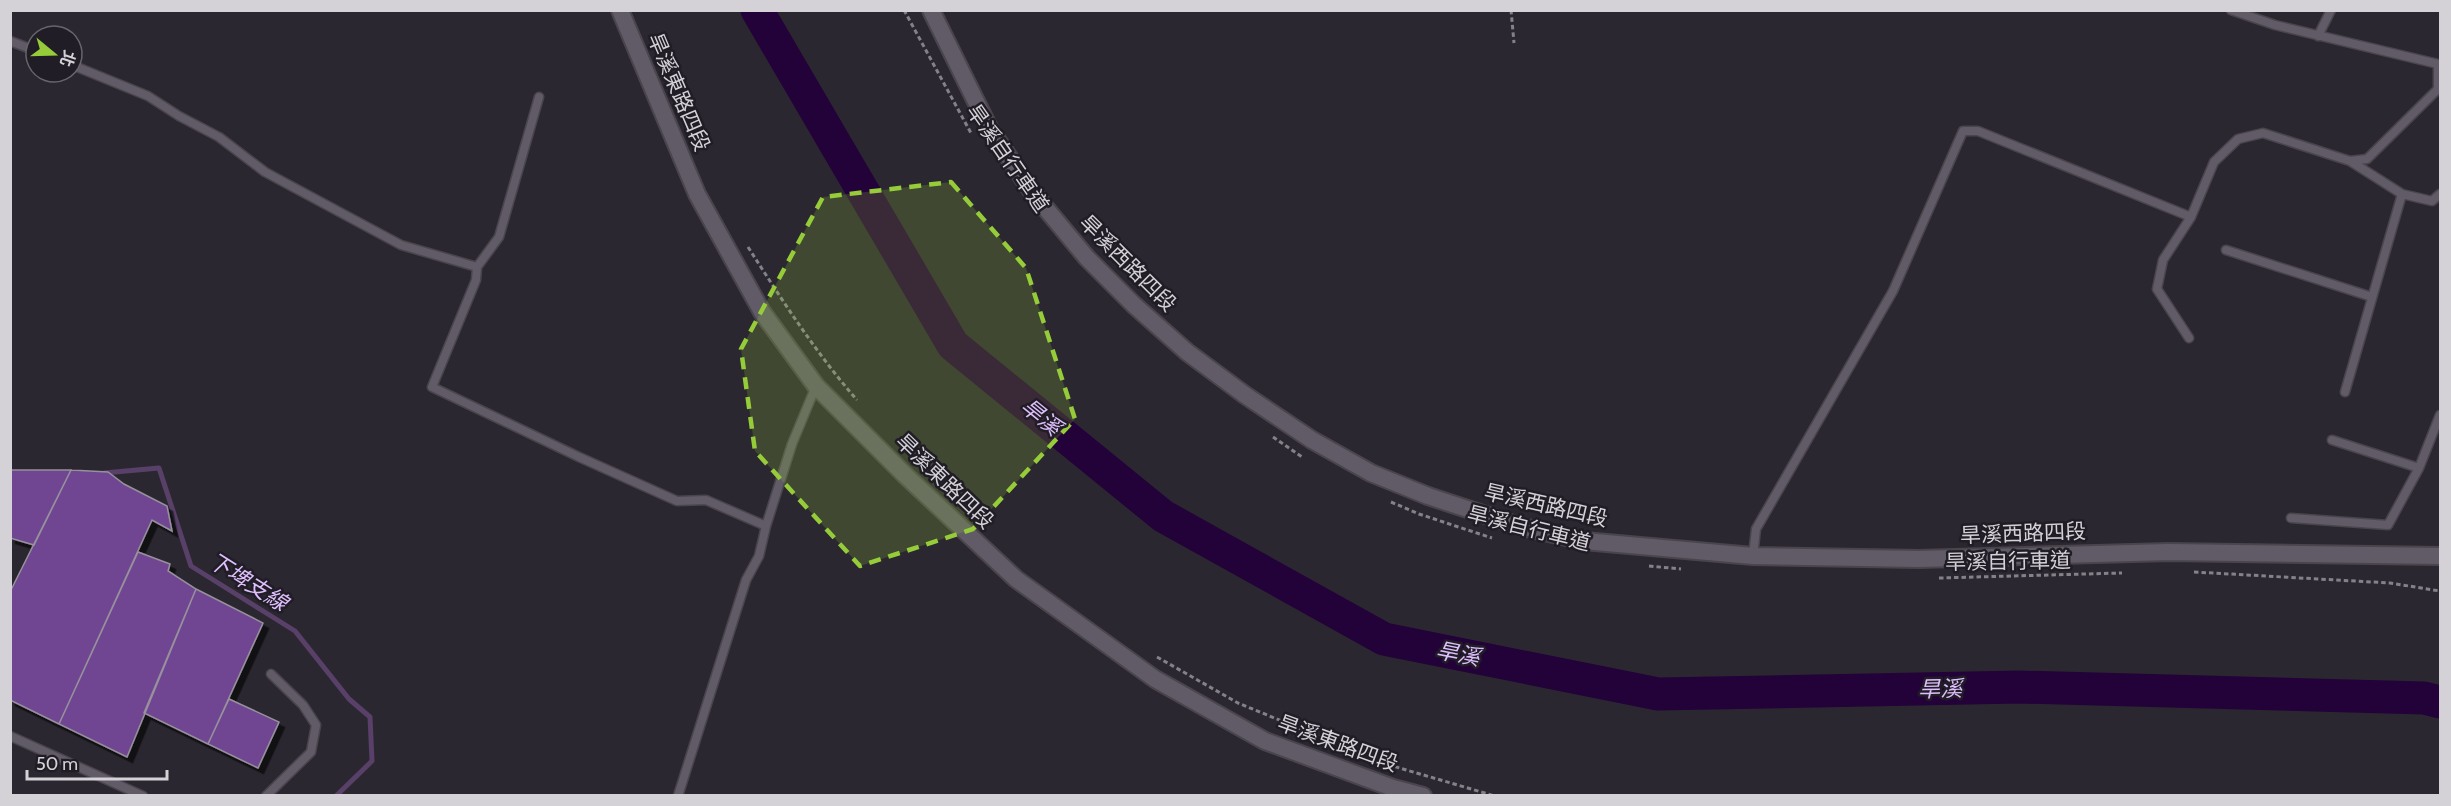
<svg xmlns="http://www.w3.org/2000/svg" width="2451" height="806" viewBox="0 0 2451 806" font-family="Cabin,'Noto Sans TC',sans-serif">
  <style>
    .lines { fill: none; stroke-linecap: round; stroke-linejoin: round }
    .stream { stroke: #584068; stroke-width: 5 }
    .river { stroke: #230239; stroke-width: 33 }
    .building { fill: #6f4591; stroke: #96919c; stroke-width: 1.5; filter: url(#shadow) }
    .service-casing { stroke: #4a454d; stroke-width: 11 }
    .minor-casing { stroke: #4a454d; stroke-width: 20 }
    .path { stroke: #848188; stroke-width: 3; stroke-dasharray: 4.5 3; stroke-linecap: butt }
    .service { stroke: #605b66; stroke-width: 8 }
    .minor { stroke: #605b66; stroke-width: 16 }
    .marked { fill: #96cc39; fill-opacity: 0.2; stroke: #96cc39; stroke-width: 4.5; stroke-dasharray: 12 8; stroke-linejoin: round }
    .labels { text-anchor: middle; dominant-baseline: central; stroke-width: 5; stroke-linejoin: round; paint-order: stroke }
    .street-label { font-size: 21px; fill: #d4d1d7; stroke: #211d26 }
    .water-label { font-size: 22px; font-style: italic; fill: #debefd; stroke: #211d26 }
  </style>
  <defs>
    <filter id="shadow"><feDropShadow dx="5.5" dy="5.5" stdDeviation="0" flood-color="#0009"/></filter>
  </defs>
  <rect width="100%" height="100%" fill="#2b2730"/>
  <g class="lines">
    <path class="stream" d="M104,473L159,468L191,566L295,631L349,699L370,717L372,761L336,796"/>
    <path class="river" d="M757,10L953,345L1163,516L1384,639L1658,694L2020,687L2424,698L2440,702"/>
  </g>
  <path class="building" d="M11,470H71L34,545L10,538Z
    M71,470L108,472L124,484L167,506L172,531L152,520L59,724L10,700V592Z
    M138,552L170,564L168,571L196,589L127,757L59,724Z
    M196,589L263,623L208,744L144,713Z
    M229,699L279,722L258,768L208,744Z"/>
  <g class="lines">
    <g class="service-casing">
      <path id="service" d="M2231,10L2275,25L2438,64V89
        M2318,36L2331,10
        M10,41L36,51
        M72,65L148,96L179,116L219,137L265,172L401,245L477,267
        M539,97L499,237L477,267L476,280L432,387L579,457L677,501L706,500L766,526
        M2350,161L2402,194L2432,201L2440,194
        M2226,250L2372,297
        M2189,338L2157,289L2163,260L2191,217
        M2345,392L2402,194
        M2332,440L2419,468
        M2291,518L2388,525L2419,468L2440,415
        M1753,556L1756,529L1893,291L1963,131H1978L2191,217L2214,162L2238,139L2263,133L2350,161L2367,159L2438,89L2440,90
        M10,736L143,796
        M266,796L311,752L316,725L303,705L271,674
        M678,796L746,580L759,556L766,526L792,444L816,386"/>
    </g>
    <g class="minor-casing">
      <path id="minor" d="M620,10L697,194L762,312L816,386L905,475L1016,579L1155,679L1265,741L1393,788L1423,796
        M931,10L989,128L1033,193L1087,258L1134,305L1187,352L1245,395L1312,440L1371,473L1428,496L1519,526L1584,541L1753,556L1919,559L2169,552L2440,556"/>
    </g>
    <path class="path" d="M904,10L972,135
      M1511,10L1514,43
      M748,247C782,300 816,353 857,400
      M1273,437L1302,457
      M1391,502L1419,514L1492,538
      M1649,566L1681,569
      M2194,572L2390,583L2440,591
      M1939,578L2122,573
      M1157,657L1238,703L1386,764L1495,796"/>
    <use href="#service" class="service"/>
    <use href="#minor" class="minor"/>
  </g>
  <path class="marked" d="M951,182L1026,268L1075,419L973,529L860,566L755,451L741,349L823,197Z"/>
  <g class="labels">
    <g class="street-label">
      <text transform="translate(679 92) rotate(67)">旱溪東路四段</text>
      <text transform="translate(1008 158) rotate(55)">旱溪自行車道</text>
      <text transform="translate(1128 263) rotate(45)">旱溪西路四段</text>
      <text transform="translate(945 481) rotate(44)">旱溪東路四段</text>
      <text transform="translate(1546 505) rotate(13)">旱溪西路四段</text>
      <text transform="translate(1529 528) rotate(14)">旱溪自行車道</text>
      <text transform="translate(2023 533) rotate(-2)">旱溪西路四段</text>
      <text transform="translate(2008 561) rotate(-1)">旱溪自行車道</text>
      <text transform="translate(1338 743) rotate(20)">旱溪東路四段</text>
    </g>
    <g class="water-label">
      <text transform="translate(1041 417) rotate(39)">旱溪</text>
      <text transform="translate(248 582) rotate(32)">下埤支線</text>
      <text transform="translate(1458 654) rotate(11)">旱溪</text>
      <text transform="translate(1940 689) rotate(-1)">旱溪</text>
    </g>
  </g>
  <rect width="2451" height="806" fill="none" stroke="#d4d1d7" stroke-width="24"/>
  <g transform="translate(54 54) rotate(109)"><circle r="28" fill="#211d26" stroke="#69656d" stroke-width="1.5"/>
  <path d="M0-4.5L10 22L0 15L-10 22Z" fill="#96cc39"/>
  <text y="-9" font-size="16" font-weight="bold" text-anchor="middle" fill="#d4d1d7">北</text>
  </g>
  <path d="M27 770v9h140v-9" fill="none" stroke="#d4d1d7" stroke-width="3"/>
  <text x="36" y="770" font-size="18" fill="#d4d1d7" stroke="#211d26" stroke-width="4.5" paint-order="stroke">50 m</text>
</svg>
